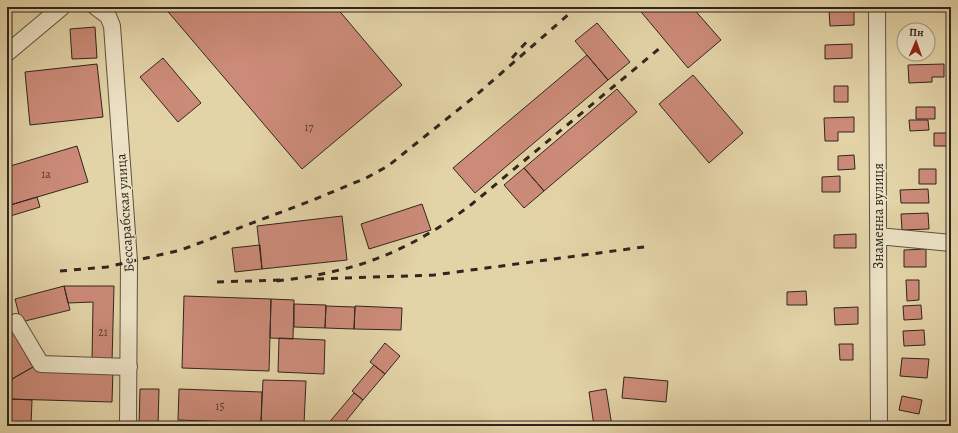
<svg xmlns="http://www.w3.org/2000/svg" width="958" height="433" viewBox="0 0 958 433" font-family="Alegreya,serif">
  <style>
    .building { fill: #cc8b79; stroke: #31251e }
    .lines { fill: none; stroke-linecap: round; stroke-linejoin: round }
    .minor-casing { stroke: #5e5140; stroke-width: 18 }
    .minor { stroke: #ede3c6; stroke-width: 16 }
    .rail { stroke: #31251e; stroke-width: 3; stroke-dasharray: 7 7; stroke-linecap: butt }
    .labels { text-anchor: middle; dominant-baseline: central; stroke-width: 3; stroke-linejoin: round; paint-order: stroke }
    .number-label { font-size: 12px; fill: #583e35 }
    .street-label { font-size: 14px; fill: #31251e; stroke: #ede3c6 }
  </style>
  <rect width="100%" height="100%" fill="#e3d4a8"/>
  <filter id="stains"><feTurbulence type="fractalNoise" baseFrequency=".005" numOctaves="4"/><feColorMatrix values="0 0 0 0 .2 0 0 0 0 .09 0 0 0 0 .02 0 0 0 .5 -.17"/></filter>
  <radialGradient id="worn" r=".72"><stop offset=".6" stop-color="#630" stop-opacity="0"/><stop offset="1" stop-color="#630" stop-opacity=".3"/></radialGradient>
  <path class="building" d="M164,7H336L402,85L302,169Z
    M336,7H345L340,11Z
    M637,7H692L721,40L688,68Z
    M854,9V25L830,26L829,10Z
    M597,23L630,62L608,80L575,41Z
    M95,27L97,58L72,59L70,29Z
    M852,44V58L825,59V45Z
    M587,55L608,80L475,193L453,168Z
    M163,58L201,103L178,122L140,77Z
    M97,64L103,117L30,125L25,72Z
    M944,64V77H932V82L909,83L908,65Z
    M693,75L743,133L709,163L659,104Z
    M834,86H848V102H834Z
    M617,89L637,112L544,191L524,168Z
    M916,107H935V119H916Z
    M854,117V132H838V141H825L824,118Z
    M909,120H928L929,130L910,131Z
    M934,133H951V146H934Z
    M77,146L88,182L7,206V167Z
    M854,155L855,169L838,170V156Z
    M524,168L544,191L524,208L504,185Z
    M919,169H936V184H919Z
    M840,176V192H822V177Z
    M928,189L929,203H901L900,190Z
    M37,197L40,207L7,217V206Z
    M422,204L431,230L369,249L361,224Z
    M928,213L929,229L902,230L901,214Z
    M342,216L347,260L262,269L257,226Z
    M856,234V248H834V235Z
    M260,245L262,269L235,272L232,248Z
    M926,249V267H904V250Z
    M906,280H919V300L907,301Z
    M64,286H114L112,362L92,361L93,302L68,303Z
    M64,286L70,310L21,322L15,299Z
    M806,291L807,305H787V292Z
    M184,296L271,299L269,371L182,368Z
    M271,299L294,300L293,339L270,338Z
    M294,304L326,305L325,328L294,327Z
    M921,305L922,319L904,320L903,306Z
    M326,306L355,307L354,329L325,328Z
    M355,306L402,308L401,330L354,329Z
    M858,307V324L835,325L834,308Z
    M7,322L33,367L12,379L7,370Z
    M924,330L925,345L904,346L903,331Z
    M279,338L325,340L324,374L278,372Z
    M385,343L400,356L385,374L370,362Z
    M839,344H853V360H840Z
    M902,358L929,359L927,378L900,376Z
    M374,365L385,374L363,400L352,391Z
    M33,367L113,369L112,402L10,399L12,379Z
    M624,377L668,381L666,402L622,398Z
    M263,380L306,381L304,424L261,423Z
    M140,389H159L158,426H139Z
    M179,389L262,392L261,423L178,420Z
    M606,389L612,426H594L589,392Z
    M354,393L363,400L342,426H326Z
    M902,396L922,400L919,414L899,410Z
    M10,399L32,400L31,426H10Z"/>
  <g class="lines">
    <g class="minor-casing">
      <path id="minor" d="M96,7L108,16L112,26L129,261L128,426
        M877,7L879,426
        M7,53L62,7
        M878,236L951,243
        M16,322L41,364L129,367"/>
    </g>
    <use href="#minor" class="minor"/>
    <path class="rail" d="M512,58L530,38
      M60,271L107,267L181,250L313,200L366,178L388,166L474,97L577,7
      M317,279L434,275L651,246
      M277,281C290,279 304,278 317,275C335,271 355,267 373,260C409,247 442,227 472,204L660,48
      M217,282L281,280"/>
  </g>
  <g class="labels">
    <g class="number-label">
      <text x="309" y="127">17</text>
      <text x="46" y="174">1а</text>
      <text x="103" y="332">21</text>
      <text x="220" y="406">15</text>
    </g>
    <g class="street-label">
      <text transform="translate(125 213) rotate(-94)">Бессарабская улица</text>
      <text transform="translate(878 216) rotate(-90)">Знаменна вулиця</text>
    </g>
  </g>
  <rect width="958" height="433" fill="none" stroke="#e3d4a8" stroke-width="24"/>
  <rect x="8" y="8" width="942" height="417" fill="none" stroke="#31251e" stroke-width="2"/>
  <rect x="12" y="12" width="934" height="409" fill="none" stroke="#31251e"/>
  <g transform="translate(916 42) rotate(2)"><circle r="19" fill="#ede3c6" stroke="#a29783"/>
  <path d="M0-3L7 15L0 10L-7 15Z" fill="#8f2418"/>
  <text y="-6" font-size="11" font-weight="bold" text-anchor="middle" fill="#31251e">Пн</text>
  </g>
  <rect width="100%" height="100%" filter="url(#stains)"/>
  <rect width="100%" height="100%" fill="url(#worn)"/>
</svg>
